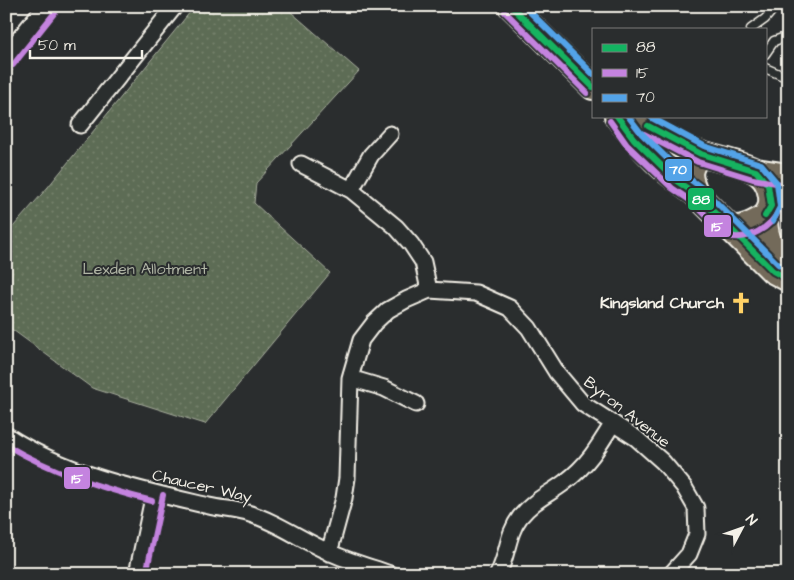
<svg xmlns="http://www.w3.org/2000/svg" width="794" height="580" viewBox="0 0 794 580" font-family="'Architects Daughter',sans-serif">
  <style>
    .grass { fill: url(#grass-dots); stroke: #a8ae9e }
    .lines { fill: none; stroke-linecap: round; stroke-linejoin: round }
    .lane-casing { stroke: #f4f1e8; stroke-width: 11 }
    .street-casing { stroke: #f4f1e8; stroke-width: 19 }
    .secondary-casing { stroke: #f4f1e8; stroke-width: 25 }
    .primary-casing { stroke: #f4f1e8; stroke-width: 28 }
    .lane { stroke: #2a2d2e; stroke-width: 8 }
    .street { stroke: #2a2d2e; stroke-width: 15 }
    .secondary { stroke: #2a2d2e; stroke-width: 21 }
    .primary { stroke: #736b5a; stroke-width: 24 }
    .bus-1-casing { stroke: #2a2d2e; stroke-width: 10 }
    .bus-2-casing { stroke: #2a2d2e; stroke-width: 10 }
    .bus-3-casing { stroke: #2a2d2e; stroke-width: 10 }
    .bus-1 { stroke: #13b361; stroke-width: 6 }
    .bus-2 { stroke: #c483df; stroke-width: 6 }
    .bus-3 { stroke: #53a3e8; stroke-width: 6 }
    .labels { text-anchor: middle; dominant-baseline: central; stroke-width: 4; stroke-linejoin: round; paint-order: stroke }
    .park-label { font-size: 16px; fill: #b0b5a5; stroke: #2a2d2e }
    .poi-label { font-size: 16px; font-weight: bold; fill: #f4f1e8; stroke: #2a2d2e; text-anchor: end }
    .street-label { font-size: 16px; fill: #f4f1e8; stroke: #2a2d2e }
    .line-badge { stroke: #2a2d2e; stroke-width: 2 }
    .badge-label { font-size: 14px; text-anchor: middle; font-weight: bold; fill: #fff }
  </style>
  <defs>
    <pattern id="grass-dots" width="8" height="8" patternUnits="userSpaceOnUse" patternTransform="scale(1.25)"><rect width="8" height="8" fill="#5d6c54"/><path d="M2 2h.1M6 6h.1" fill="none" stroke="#75816d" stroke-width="1.8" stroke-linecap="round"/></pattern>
  </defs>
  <rect width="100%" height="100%" fill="#2a2d2e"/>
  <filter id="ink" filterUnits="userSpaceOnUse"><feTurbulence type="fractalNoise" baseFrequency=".02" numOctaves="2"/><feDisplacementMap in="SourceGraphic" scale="10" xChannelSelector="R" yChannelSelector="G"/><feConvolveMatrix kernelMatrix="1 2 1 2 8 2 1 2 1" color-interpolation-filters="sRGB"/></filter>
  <g filter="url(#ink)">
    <path class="grass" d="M195,6H284L359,71L256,183L254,203L330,273L205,424L92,388L6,325V235L48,187Z"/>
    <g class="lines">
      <g class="lane-casing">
        <path id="lane" d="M751,29L765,19L776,6
          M765,54L774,41L788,36
          M765,68L788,78"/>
      </g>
      <g class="street-casing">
        <path id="street" d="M80,125L175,6
          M301,164L351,190L396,227L411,244L423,262L429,290
          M351,190L371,155L390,134
          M350,378L384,388L416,404
          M6,435C67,475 140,490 209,506C222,509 235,509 247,513C276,521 301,540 329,552C348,561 370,567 390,574
          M329,553L344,498L347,478L350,378L361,340L374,323L388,310L406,300L429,290L476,293L510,308L529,328L557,373L583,404L636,438L663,462L684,487L696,508L697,534L689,554L671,574
          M137,574L154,493
          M498,574C508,555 507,534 520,517C535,499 548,495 565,482C587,466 599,446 613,423"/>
      </g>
      <g class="secondary-casing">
        <path id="secondary" d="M6,60L49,6"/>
      </g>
      <g class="primary-casing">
        <path id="primary" d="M511,6L593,87
          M617,116C639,146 665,173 696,194
          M633,116C654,131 679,147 704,155C718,159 744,164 755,171C772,180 778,209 761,219C752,224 743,229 732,228
          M701,154C687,168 688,176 696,194L773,271L788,279
          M756,171L788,176
          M765,216C765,247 777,250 787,274"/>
      </g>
      <use href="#lane" class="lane"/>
      <use href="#street" class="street"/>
      <use href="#secondary" class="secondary"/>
      <use href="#primary" class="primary"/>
      <g class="bus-1-casing">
        <path id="bus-1" d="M511,6L593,87
          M617,116L634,139L678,182L696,194L773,271L788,279
          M648,126L701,154L756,171L768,185L771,206L765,216"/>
      </g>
      <g class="bus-2-casing">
        <path id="bus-2" d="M505,12L587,93
          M13,65L56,11
          M610,121L627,145L672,188L691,201L728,236C748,241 771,228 779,210
          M644,134L698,162L753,179L787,185
          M6,445C52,472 101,488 152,501
          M146,574L163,495"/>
      </g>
      <g class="bus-3-casing">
        <path id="bus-3" d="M524,6L593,74
          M628,116L641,133L684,175L702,188L778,264L788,269
          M652,118L704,146L761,164L777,183L780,207L773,221"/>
      </g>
      <use href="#bus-1" class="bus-1"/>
      <use href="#bus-2" class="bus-2"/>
      <use href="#bus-3" class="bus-3"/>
    </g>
  </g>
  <defs>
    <g id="church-bare" transform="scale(1.725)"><path d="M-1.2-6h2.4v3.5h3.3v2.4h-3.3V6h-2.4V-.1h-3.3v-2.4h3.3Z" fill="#ffd166" stroke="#2a2d2e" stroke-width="2.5" paint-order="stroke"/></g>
  </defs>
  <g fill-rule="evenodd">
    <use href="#church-bare" x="741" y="303"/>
  </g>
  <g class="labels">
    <g class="park-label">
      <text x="145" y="269">Lexden Allotment</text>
    </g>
    <g class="poi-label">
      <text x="724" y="303">Kingsland Church</text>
    </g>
    <g class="street-label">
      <text transform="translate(627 412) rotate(38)">Byron Avenue</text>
      <text transform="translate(202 486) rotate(13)">Chaucer Way</text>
    </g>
  </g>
  <g class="line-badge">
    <rect x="664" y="158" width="29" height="24" rx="5" fill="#53a3e8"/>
    <rect x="687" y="187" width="28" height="24" rx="5" fill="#13b361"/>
    <rect x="703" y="214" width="29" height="24" rx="5" fill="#c483df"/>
    <rect x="63" y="466" width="28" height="24" rx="5" fill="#c483df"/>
  </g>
  <g class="badge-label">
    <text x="678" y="174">70</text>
    <text x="701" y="204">88</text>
    <text x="717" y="231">15</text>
    <text x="77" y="483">15</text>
  </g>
  <rect width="794" height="580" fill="none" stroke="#2a2d2e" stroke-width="25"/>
  <rect x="12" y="12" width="769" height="555" fill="none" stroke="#f4f1e8" stroke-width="2" filter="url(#ink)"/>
  <rect x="592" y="28" width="175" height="90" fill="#2a2d2e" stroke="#7b7b78"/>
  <rect x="602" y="44" width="25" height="8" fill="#13b361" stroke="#7b7b78"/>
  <text x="636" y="52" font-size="15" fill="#f4f1e8">88</text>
  <rect x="602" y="69" width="25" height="8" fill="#c483df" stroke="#7b7b78"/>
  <text x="636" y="78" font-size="15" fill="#f4f1e8">15</text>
  <rect x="602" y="94" width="25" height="8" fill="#53a3e8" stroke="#7b7b78"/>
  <text x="636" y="102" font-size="15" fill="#f4f1e8">70</text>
  <g transform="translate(742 528) rotate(49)" stroke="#2a2d2e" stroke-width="4" paint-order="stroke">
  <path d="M0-4L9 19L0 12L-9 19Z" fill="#f4f1e8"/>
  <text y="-8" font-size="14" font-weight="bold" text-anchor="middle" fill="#f4f1e8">N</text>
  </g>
  <path d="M30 50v8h112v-8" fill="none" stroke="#f4f1e8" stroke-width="2.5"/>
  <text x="38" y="50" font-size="15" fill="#f4f1e8" stroke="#2a2d2e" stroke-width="4" paint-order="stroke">50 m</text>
</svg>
